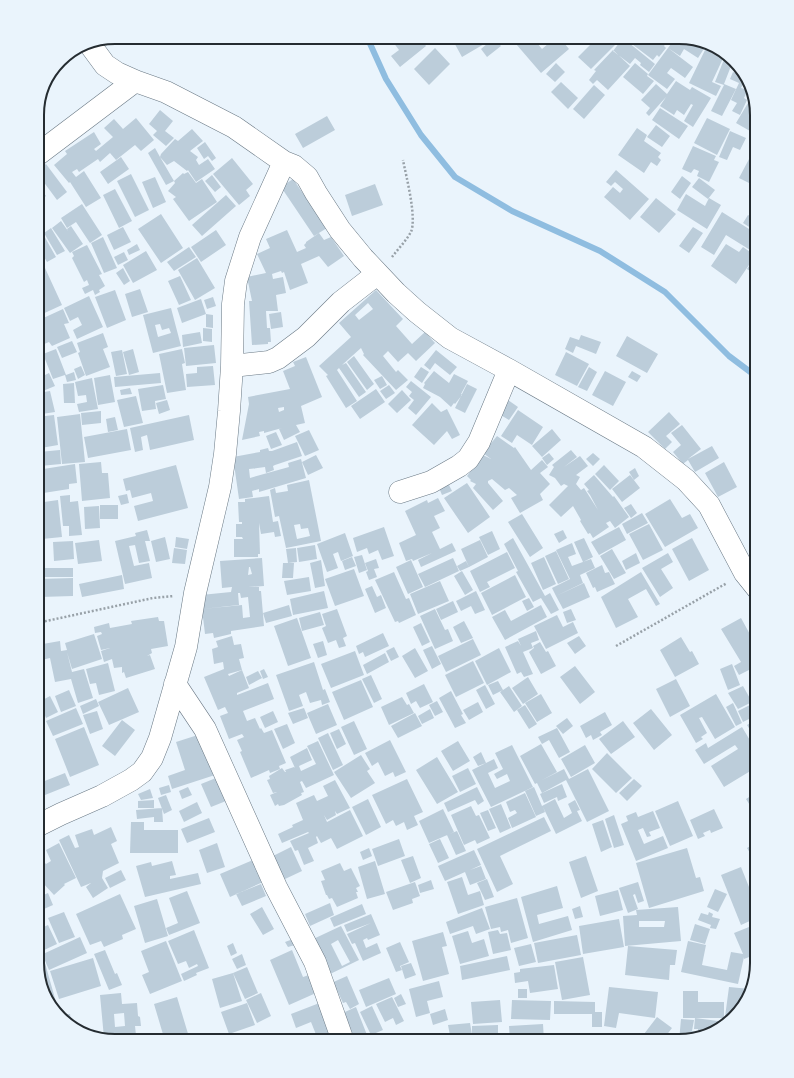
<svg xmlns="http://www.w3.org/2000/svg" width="794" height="1078" viewBox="0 0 794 1078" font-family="'Sofia Sans Condensed',sans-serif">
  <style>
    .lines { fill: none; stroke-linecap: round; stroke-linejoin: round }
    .stream { stroke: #8fbde0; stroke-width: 6 }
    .building { fill: #bccdda; fill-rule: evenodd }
    .minor-casing { stroke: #697884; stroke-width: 23 }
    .path { stroke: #98a1a8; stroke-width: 2.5; stroke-dasharray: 2 2; stroke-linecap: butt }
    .minor { stroke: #fff; stroke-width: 22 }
    .rim { fill: none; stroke: #252c31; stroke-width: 2 }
  </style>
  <rect width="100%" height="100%" fill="#eaf4fc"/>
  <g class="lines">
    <path class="stream" d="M367,37L386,79L421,135L455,177L512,211L600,251L665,292L729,356L757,377"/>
  </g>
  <path class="building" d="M400,37H405L407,40L411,37H419L426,46L400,67L391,56L399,50L393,42Z
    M451,37H489L491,40L462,57Z
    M524,37H532L542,49L556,37H559L569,49L541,73L516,44Z
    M539,37H549L544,42Z
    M588,37H607L615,45L591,69L578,57L593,42Z
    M608,37H622L616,44Z
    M625,37H671L664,46L666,48L659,57L657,55L653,60L624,38Z
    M676,37H684L707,44L698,58L684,49L680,56L668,48Z
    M494,38L501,46L487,57L481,49Z
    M623,38L655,64L649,72L640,65L641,63L635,58L630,64L613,51Z
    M713,46L718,48L725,54L712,82L721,86L716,96L689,83L706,48L711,50Z
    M435,48L450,64L429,85L414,69Z
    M668,48L693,67L685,78L671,68L667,73L675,79L667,89L648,75Z
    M613,50L630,66L608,90L597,80L593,84L589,80L596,71L594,70Z
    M725,57L729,58L741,70L731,66L724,84L736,89L722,116L711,111L724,85L715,82Z
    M556,63L565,72L555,82L546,74Z
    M635,63L648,74L647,76L654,81L643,94L623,77Z
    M733,72L746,78L741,88L748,90L744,98L747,100L740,115L732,111L737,103L731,100L739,83L730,79Z
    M747,78L749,85L750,89L744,85Z
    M676,81L690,90L692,87L711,98L693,127L684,121L693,105L691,104L684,115L677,110L674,115L660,106L666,97L649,116L646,113L650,108L641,100L656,84L667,94Z
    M561,82L578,98L568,109L551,92Z
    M594,85L605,95L584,119L573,109Z
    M751,98L753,99L757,115V135L736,123Z
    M660,108L688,126L679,139L652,120Z
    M160,110L173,121L165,131L174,138L166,146L153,135L157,131L149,124Z
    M327,116L335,130L303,148L295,134Z
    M136,118L154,140L141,151L135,145L116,160L110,153L100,162L98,159L79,172L77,169L72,172L76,177L84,171L101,198L86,207L70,182L69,183L54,165L67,154L65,151L94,132L101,144L94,149L96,151L113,137L104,128L114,119L123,129Z
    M707,118L730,129L717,155L694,143Z
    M656,125L670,136L662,147L647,137Z
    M637,128L647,135L644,141L661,153L658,157L661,160L657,166L651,162L644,173L618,155Z
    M192,129L203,141L190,151L198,157L196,160L199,165L208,159L215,169L196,182L188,170L187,171L174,161L167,165L160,157L174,181L166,185L148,153L155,148L160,157L161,154L175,139L178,141Z
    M730,131L746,138L740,150L733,147L727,160L719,157Z
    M205,142L216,158L212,161L208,156L204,159L197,148Z
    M757,144V187L739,178Z
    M693,146L716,156L714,160L719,162L709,182L697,176L699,171L694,169L691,173L682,169Z
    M121,157L129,169L108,184L100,172Z
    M232,158L253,184L246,190L250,196L239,205L213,174Z
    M46,164L67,192L57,200L37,173V170Z
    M616,170L649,199L630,220L604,197L613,187L620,193L623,189L615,182L611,186L606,182Z
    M188,172L196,183L202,179L217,202L189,221L173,199L176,197L168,191L175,183L174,181L183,173L184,174Z
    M131,174L149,210L135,217L117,181Z
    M212,175L221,187L215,192L205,181Z
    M682,176L691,183L680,199L671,192Z
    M155,177L166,202L153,208L142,182Z
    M699,178L715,190L708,199L692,187Z
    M293,179L327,228L314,236L281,187Z
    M37,184L46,196L37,203Z
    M375,184L383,205L352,216L345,195Z
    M115,189L132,221L119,228L103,195Z
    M686,194L705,206L709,198L721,205L707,229L677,210Z
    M226,195L236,206L202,236L192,225Z
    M656,198L676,214L659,233L640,217Z
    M757,203V217L750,213Z
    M82,204L102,235L90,243L76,222L67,228L61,218Z
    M722,212L757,234V250L755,253L726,235L714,255L701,247Z
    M161,214L183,248L161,263L138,229Z
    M748,215L757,220V232L743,223Z
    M61,221L68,231L67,229L71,226L83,244L70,253L52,228Z
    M123,227L131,242L114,250L107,235Z
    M693,227L703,233L689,253L679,246Z
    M51,228L65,251L57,255L44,233Z
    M216,230L226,245L201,262L191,247Z
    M287,230L297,252L306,248L304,245L306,243V242L319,233L324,240L331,237L344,256L328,267L319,256L301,264L308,283L290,290L284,272L282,273L281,271L272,274L273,279L283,277L286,293L276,295L278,311H266L267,328H270L271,342H268V344L252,345L249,301H252L247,277L266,273L257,254L270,248L266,239Z
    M43,234L56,257L47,262L37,245V238Z
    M103,237L117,268L104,273L91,243Z
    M137,244L140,250L129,255L127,250Z
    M726,244L739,252L743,247L753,254L749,261L751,262L736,284L711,266Z
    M87,245L102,274L99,275L105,286L99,290L100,292L95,295L93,290L85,294L82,288L89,285L87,280L84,282L72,258L74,256L72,252Z
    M189,247L196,257L174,271L167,262Z
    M146,251L157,270L133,283L123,265Z
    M124,252L128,260L118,265L114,257Z
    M757,255V276L747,269Z
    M197,258L215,288L195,300L178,270Z
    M45,268L62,305L38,316L37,299L42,296L37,285V272Z
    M123,268L130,281L124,285L116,273Z
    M180,276L191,300L179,305L168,281Z
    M140,289L148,312L132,317L125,294Z
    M115,290L126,320L107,328L95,297Z
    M376,290L403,319L396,326L412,344L425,332L435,343L416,361L408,353L398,362L388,351L383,356L396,372L398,370L408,380L396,390L363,355L364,354L361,348L342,365L346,363L366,392L359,397L339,368L337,370L357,401L346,408L326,376L328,375L319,366L351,337L339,323ZM368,303L373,309L359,320L355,315Z
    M89,296L103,327L77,339L73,330L82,325L78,317L70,321L64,308Z
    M213,297L216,306L207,309L204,300Z
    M201,299L206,314L182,323L177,308Z
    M171,308L181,346L153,353L143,315ZM160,324L162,330L169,328L171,333L158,337L155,325Z
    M63,309L69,323L64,324L70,338L52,346L49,342L37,347V330L43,328L39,320Z
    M281,312L283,327L271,329L269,314Z
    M206,314L213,315V328L206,327Z
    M203,328L212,329V342L203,341Z
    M200,332L202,343L183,347L182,335Z
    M103,333L108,347L103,349L110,367L86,376L78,353L80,352L77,343Z
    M581,335L601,342L596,354L576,346L573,353L565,349L570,337L579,340Z
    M627,336L658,354L647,373L616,356Z
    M72,341L77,352L62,358L57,347Z
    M214,345L216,363L186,366L184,348Z
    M56,349L66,375L74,372L76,380L67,382L65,375L53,379L43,354Z
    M133,349L139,372L129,375L123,352Z
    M182,349L185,363L182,364L186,390L167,393L159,354Z
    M122,350L127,374L116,376L111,352Z
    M436,350L457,367L450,375L435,363L430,370L424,365Z
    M566,352L589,364L577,386L555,375Z
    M354,356L374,384L367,390L347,362Z
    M306,357L322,397L301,406L305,423L296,425L300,432L284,440L279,429L282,428L264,433V431L259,432L260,436L242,440L249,404L248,397L290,389L283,371L295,366L293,362ZM284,407V410L279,412L278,408Z
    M81,366L85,375L78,379L74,369Z
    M213,366L215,385L187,387L186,374L197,373V367Z
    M421,367L429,372L422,383L414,377Z
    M589,367L597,372L587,391L578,387Z
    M434,371L449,383L454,374L468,381L461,394L462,395L455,404L454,403L451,407L440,397L423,388L425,384L424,383Z
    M605,371L626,382L613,406L592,395Z
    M632,371L641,376L637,382L628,377Z
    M49,373L55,386L43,391L37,379Z
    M160,373L161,383L115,387L114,377Z
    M110,375L115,402L98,405L94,378Z
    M382,376L387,385L380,389L374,380Z
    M92,378L98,409L79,412L77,404L87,402L86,395L78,396L75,382Z
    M411,381L431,397L416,415L408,408L414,400L409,396L412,392L406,387Z
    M74,383L75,403H64L63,384Z
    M467,384L477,389L465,413L455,408Z
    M163,385L166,399L155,401L156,409L142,411L138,389Z
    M389,385L395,393L386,399L380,391Z
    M130,388L132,394L121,395L120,390Z
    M376,389L385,402L360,419L351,406Z
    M402,390L411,400L397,413L388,404Z
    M50,391L55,412L42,414L38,393Z
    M136,396L143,423L124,427L117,400Z
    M37,398L40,409L37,410Z
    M167,400L170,410L159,414L156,403Z
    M508,400L518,407L509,420L499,414Z
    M432,403L441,412L447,409L460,435L452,439L447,431L434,445L412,425Z
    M518,410L543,427L532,445L517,435L512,443L501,436Z
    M101,411V423L82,425L81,413Z
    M669,412L680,424L666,436L672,442L665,449L648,432Z
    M80,414L85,462L62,464L57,417Z
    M54,415L58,445L41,448L37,417Z
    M189,415L194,440L150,450L147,435L141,437L143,450L135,452L130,428Z
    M115,417L118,430L108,432L106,419Z
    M682,425L701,449L688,459L712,446L719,458L695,472L688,460L683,464L673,452L681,445L671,433Z
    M127,429L131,450L88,458L84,437Z
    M552,429L561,440L542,457L532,446Z
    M309,430L319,450L305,456L295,436Z
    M276,432L282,445L271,449L266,436Z
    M497,436L514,448L515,447L531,470L542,460L548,467L540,473L550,484L540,494L543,500L520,513L511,498L517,495L509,488L505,490L492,479L488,481V483L503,501L493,510L473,488L476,484L470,481L471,480L467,476L483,455L491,459L483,453Z
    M297,442L302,456L275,465L274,461L275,465L273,466L274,470L266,473L265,467L249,469L250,478L289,467L288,463L301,459L306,478L259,492V489L252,491L253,497L239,499L233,457L260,452V450L268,448L269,451H272Z
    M60,450L61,464L40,466L39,452Z
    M571,450L577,457L564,467L580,456L588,466L576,475L580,477L576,484L581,490L584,488L598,510L590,495L587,491L589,490L584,484L594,475L613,497L614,496L629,517L615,528L610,521L606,523L609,527L593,538L590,533L588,534L580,521L581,520L573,506L561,517L549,505L568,486L564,484L561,486L555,478L549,475L554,467L552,465Z
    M549,453L554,459L547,465L542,458Z
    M593,453L600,459L593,466L586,459Z
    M37,454H38L39,467H37Z
    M316,455L323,468L308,475L302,462Z
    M101,462L102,473H108L110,498L82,501L79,464Z
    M724,462L737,487L718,497L705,473Z
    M75,464L77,483L69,484V489L37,494V470Z
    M176,465L188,508L138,521L134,506L153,501L151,493L132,498L130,490L126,491L123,479Z
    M604,465L619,481L610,490L595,474Z
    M635,468L639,476L634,480L629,472Z
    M630,475L640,488L622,502L612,489Z
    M446,479L452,491L442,495L437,483Z
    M309,480L321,541L286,548L279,516L275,517L270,490L275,488L276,493L288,491L287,485ZM300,524L301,529L308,528L310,536L297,539L294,525Z
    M467,483L490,517L468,533L444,498Z
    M127,494L129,503L121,505L118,496Z
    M70,495V502L78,501L82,535L69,536V526H63L60,496Z
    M269,496L273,522L278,521L281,536L275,537L274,532L261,534L259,523L260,554H258V557H234V539H243L242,537H236V524H242V522H239L238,502H245V499Z
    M438,498L445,511L434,516L440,528L432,532L440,549L452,543L456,551L421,567L418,560L432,553L413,561L412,559L406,561L399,543L416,535L405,511L427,500L428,503Z
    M670,499L682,518L690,514L698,528L665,547L645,514Z
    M58,500L62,537L42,539L41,526H37V503Z
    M631,504L637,513L631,518L624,508Z
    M100,505H118V519H100Z
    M99,506L100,528L85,529L84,507Z
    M642,513L648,523L627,534L622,524Z
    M522,514L543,548L530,557L508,522Z
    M649,524L663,550L643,560L629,534Z
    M384,527L394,556L382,560L378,550L369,554L367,548L357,552L353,538Z
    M619,527L626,540L599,555L591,542Z
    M147,530L150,541H145L150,561L139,563L135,545L129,546L134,566L149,563L152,578L125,584L115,541L136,536L135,533Z
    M563,530L567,538L559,543L554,534Z
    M492,531L500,549L488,555L479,537Z
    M345,533L353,556L341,561L338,552L333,554L338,568L327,572L317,544Z
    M165,537L170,559L156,562L151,541Z
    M176,537L189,539L187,549L175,547Z
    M513,538L545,596L550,593L559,610L551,614L541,598L533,602L516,572L518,571L504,544Z
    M584,538L593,557L583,562L574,542Z
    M692,538L709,570L689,581L672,549Z
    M99,540L102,561L78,564L75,543Z
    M480,540L488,557L469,567L461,549Z
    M73,541L74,559L54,561L53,542Z
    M572,543L576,554L568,557L572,566L591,559L595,568L580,575L583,583L556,596L552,588L570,579L556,550Z
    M315,545L317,559L299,562L297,548Z
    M174,548L187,550L185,564L172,563Z
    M296,548L297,562L288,563L286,549Z
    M612,549L626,573L614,579L600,556Z
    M556,551L569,579L558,584L545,556Z
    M507,552L515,568L487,582L490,587L480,592L470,571Z
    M636,553L640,563L626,570L622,561Z
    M668,553L673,562L661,569L673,588L660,597L642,568Z
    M362,555L367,570L359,573L354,557Z
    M352,557L356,566L345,570L342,561Z
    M544,557L556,584L543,590L531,563Z
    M262,558L264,586L248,587H259V591H261L264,626L231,631V634L214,638L213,633L205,634L202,609L242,605L243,618L250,617L248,597L241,598L240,593H238L239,605L202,609L201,595L231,592L232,587L222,588L220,561ZM249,567H250L252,574L248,575Z
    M453,558L459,571L425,587L418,574Z
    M376,559L379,568L374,569L377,577L369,580L366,572L368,571L365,563Z
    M321,560L325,586L315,588L310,563Z
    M411,560L423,587L408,594L396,567Z
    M466,561L469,567L460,571L457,566Z
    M283,563H294L293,578H282Z
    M602,565L605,573L609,572L615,584L597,592L595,587L593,588L586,573Z
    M42,568H73V577H42Z
    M354,569L364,596L335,606L325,579Z
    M462,571L473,590L465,595L454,576Z
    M394,572L406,599L409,598L416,615L399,623L398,621L395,622L375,580Z
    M641,572L660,604L656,606L646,589L628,599L638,617L616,628L601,597Z
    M122,575L124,589L82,597L79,584Z
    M515,575L526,597L492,615L481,593Z
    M309,577L311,591L287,595L284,581Z
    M73,578V596L40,597L39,579Z
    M440,581L449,601L418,614L410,594Z
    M584,583L590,597L563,609L556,596Z
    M372,586L377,597L381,595L386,608L375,613L365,589Z
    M324,591L328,608L293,615L290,599Z
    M476,591L485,610L475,614L471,606L461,611L456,601Z
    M529,598L534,607L527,611L522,601Z
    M453,601L458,612L441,620L436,609Z
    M289,605L292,616L266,623L263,613Z
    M541,605L547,617L505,640L492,617L505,610L511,621Z
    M337,609L347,636L343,638L346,646L339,648L336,640L328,643L322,628L326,626L322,614Z
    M435,609L445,630L448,629L453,641L435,649L420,616Z
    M571,609L576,620L567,623L563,612Z
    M320,612L324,625L302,631L299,618Z
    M557,615L563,627L573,622L578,633L546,649L534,626Z
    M158,617L159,621H164L168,646L151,649L152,653L147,656L150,655L155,669L126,678L124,672L122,673V667L114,668L112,659L104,662L101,651L110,648L101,650L97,636L102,634L101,632L95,633L94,627L109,623L110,628L132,624L131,621Z
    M297,618L311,658L288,666L274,626Z
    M741,618L752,638L756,636L757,637V661L749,666L751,669L739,675L734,666L741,662L721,629Z
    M464,621L473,638L461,643L453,627Z
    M421,623L430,642L422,646L413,627Z
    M536,631L539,640L531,643L533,648L523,652L533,674L524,677L521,672L517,674L505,647L518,641L521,646L518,639Z
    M383,633L389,646L365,657L363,652L359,654L356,646Z
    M94,634L102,659L72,669L67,652L72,672L84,669L93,698L78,703L71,679L55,682L50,658L37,661V645L60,641L61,651L67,650L65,643Z
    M232,636L234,645L241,644L244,658L239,659L242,670L228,674L229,676L242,670L249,688L237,693V695L268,683L274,699L243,711L247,721L255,718L260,729L261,728L264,733L272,730L286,763L279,766L280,769L270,773L269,770L251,778L240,752L242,751L237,740L244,737L242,734L229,739L220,716L228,713L225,707L218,710L204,677L224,669L223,662L214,664L212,649L218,647L216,641Z
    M579,636L586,646L575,654L567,643Z
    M681,637L690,652L692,651L699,664L675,677L660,650Z
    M473,639L481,655L446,672L438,656Z
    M323,641L327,655L318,658L313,644Z
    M540,642L546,652L548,651L556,666L541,674L529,652L534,648L533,646Z
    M432,646L441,664L432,669L423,650Z
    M394,647L399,657L391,661L386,651Z
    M415,648L428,671L415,678L402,656Z
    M499,648L511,672L487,685L475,661Z
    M355,651L364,675L331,688L321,664Z
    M385,653L389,662L367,674L363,665Z
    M473,661L484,683L456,697L445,675Z
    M314,662L323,690L325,689L330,702L322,705L321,700L310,703L306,692L299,695L303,706L289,711L276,675Z
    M108,663L115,691L99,695L96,683L90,684L86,669Z
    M732,664L740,685L728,690L720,669Z
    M575,666L595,692L580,704L560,677Z
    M264,669L268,677L263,679L260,671Z
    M258,671L262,678L249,685L246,677Z
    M371,675L382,699L374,703L362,679Z
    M528,677L538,694L523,704L512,688Z
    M676,679L690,706L670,717L656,689Z
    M361,680L373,707L344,720L332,692Z
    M498,681L503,690L493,695L488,685Z
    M424,684L433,702L420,708L416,701L411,704L406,693Z
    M485,685L495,704L486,709L476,690Z
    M509,686L522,706L514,712L500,692Z
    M743,686L752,702L738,709L728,693Z
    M128,688L139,712L109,725L98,702Z
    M69,690L76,706L61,712L55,696Z
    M451,691L463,714L461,715L466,723L455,728L439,698Z
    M541,694L552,713L537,722L525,703Z
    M716,694L735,727L715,739L702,717L699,718L707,733L701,737L703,739L696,743L680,715Z
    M50,696L58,712L46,718L39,702Z
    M402,697L407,705L409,704L414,713L389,725L381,707Z
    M96,699L99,706L83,714L80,706Z
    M437,701L443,712L435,716L429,705Z
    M478,702L483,712L469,720L463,710Z
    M757,702V715L752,705Z
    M733,703L742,723L736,726L726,707Z
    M328,704L337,725L316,734L307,713Z
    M525,705L537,724L529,729L517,710Z
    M750,705L755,716L743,722L738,711Z
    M76,708L83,724L53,736L46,721Z
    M304,708L308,718L293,724L288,713Z
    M430,709L434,718L422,724L418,716Z
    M651,709L672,735L654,750L633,723Z
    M97,711L103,729L90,734L83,715Z
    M273,711L278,722L265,728L260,717Z
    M605,712L612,725L600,732L602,735L593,740L591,735L586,738L580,726Z
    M37,713L41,723L37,724Z
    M415,713L422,726L398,738L391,726Z
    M567,718L573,726L563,734L556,726Z
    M757,719V741L747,725Z
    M122,720L135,730L115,756L102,746Z
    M354,721L367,749L354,755L341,727Z
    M623,721L635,737L611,754L599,739Z
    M287,724L295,743L283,749L274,729Z
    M84,727L99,765L70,777L55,739Z
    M742,727L757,752V767L724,787L711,766L738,749L735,745L704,764L695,750L706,743L708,748Z
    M557,728L570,752L559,758L549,740L542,744L538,737Z
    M339,729L346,744L337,749L330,733Z
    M328,733L343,765L333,770L318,738Z
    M201,734L215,775L172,789L168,776L185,770L176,742Z
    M390,740L406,772L395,777L393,772L385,776L378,762L372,766L365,753Z
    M318,741L334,775L306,788L302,781L300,782L304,792L301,793L302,795L284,805L279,806L278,804L275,806L270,795L277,792L273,793L267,780L270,779L269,776L282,768L285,772H286L285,770L294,767L295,768L290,757L307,748L312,760L299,766L301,771L316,764L307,746Z
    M458,741L470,761L453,771L441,751Z
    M541,744L557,772L542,780L564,769L569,779L588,769L609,811L587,822L566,780L542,793L537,783L535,784L520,756Z
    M512,745L533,787L491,807L472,770L494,759L498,768L488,773L495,788L510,781L507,774L497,779L494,774L503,769L495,753Z
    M585,745L595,763L571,777L561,759Z
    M481,752L486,763L478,766L473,757Z
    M607,753L632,778L616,793L592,769Z
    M361,755L370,769L367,771L375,783L351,798L334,772Z
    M437,757L458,792L437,804L416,770Z
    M468,768L476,784L460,792L452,776Z
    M65,773L70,785L40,797L37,791V784Z
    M216,778L226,801L211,807L201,784Z
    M407,779L423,812L414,816L418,825L407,830L404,822L396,826L393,820L386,824L372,795Z
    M634,779L642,786L627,801L619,793Z
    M335,780L350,808L337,814L335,811L336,815L327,820L324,815L327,822L350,810L363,836L337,849L331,838L321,843L317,836L316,837L318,843L308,848L314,861L304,865L298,850L295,851L290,841L309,833L308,832L282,843L278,834L293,827L292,825L303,820L296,803L314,795L317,801L328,796L323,786Z
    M562,784L567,797L558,801L557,797L544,803L540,794Z
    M169,785L171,792L161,795L159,788Z
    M188,787L192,795L182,799L179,791Z
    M477,787L484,801L478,805L475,800L448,812L444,803Z
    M534,787L542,806L555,799L564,818L572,813L568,804L575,800L580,810L577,811L582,821L556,834L543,807L545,812L536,816L525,791Z
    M150,789L153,798L141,800L138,794Z
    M757,792V825L750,813L756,809L754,806L751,807L746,799Z
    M525,793L536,817L512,828L508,818L517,813L515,810L510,812L506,802Z
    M166,795L172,810L164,814L158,798Z
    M368,799L381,827L366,835L352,807Z
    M154,800V808H138V801Z
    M678,801L693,836L670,846L655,811Z
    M197,802L202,813L184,822L179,811Z
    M501,804L511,828L500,833L489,809Z
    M471,806L476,816L479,815L490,838L477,844L475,840L464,845L451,815Z
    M162,808L163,822H154V817L137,819L136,810Z
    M443,809L454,832L429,843L419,821Z
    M714,809L723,828L711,833L710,830L703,833L705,836L698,839L690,820Z
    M488,810L496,828L488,831L480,813Z
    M653,811L660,828L649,832L651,836L647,837L643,828L638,830L644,844L663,836L668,848L636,861L621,824L628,821L626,816L636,812L638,817Z
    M614,815L624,845L614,848L605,819Z
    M544,817L551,831L500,856L513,884L497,892L477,849Z
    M209,818L215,832L187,843L181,829Z
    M603,820L612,847L601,852L592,824Z
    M131,822H144V830H178V853H130Z
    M111,827L117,841L111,844L119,863L103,871L102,878L108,888L93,898L86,887L91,883L81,887L59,840L69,835L75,848L79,847L75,835L92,829L94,835Z
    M457,831L466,851L456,855L447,835Z
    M399,839L405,856L378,866L372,849Z
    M440,839L449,858L438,863L429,844Z
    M757,842V855L753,858L747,848Z
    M59,843L76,878L64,884L65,885L54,895L42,882L43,889L37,890V857L38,856L46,864L51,861L46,850Z
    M217,843L225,867L207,873L199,850Z
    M291,847L302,871L285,879L273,856Z
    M369,848L372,856L363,860L360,852Z
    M687,848L696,878L700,877L704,891L649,908L636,863Z
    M474,850L481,865L470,870L481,866L486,879L470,885L465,872L445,881L438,866Z
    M413,856L421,878L410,883L401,860Z
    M586,856L598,891L581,898L569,862Z
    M253,860L263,882L230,897L220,874Z
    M172,861L176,875L170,876V879L198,873L201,884L145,897L136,866L151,862L152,866Z
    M375,861L385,894L367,899L358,867Z
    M340,863L344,871L351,868L360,886L356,888L358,892H356L358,898L337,907L332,898L329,899L327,895H326L321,881L325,880L321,871Z
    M741,867L757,907V954L744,959V957L738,984L681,972L688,941L706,945L702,965L727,970L731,952L743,954L734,933L754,925L752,920L741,925L721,875Z
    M121,870L126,880L110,888L105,878Z
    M462,877L468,895L480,891L484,905L458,914L447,882Z
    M487,879L494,897L485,900L477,883Z
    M757,879V901L749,882Z
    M431,880L434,889L420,893L418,885Z
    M415,882L420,896L412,899L413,903L393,910L386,892Z
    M638,882L644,901L638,903L635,894L633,895L638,909L628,913L619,888Z
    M261,884L266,896L242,906L236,894Z
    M557,886L563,908L537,915L539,924L568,916L572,930L533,942L521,897Z
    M715,889L727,894L718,912L707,907Z
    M618,890L623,910L600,916L595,896Z
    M187,891L200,923L169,935L166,928L178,923L169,898Z
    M48,893L53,905L37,912V898Z
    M120,894L136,929L122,935L123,939L104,947L101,941L90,945L76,914Z
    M517,898L528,938L511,943L508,930L501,932L500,927L491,929L485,907Z
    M157,899L168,936L145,943L134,906Z
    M330,903L334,915L310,926L305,914Z
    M362,904L366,914L334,927L330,918Z
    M580,906L583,917L575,919L572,909Z
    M262,907L274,929L263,935L250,914Z
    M678,907L681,941L625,946L623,916L637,915L636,910ZM639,921H665L664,927H639Z
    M482,908L490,929L476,934L473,926L450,934L446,922Z
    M64,912L75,937L59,943L48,918Z
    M709,912L713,914L712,917L720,919L716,929L710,928L711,925L698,920L701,913L708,915Z
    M371,914L380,935L368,940L367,938L363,940L366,948L377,943L381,953L363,961L355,943L352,944L347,934L371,923L347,932L344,925Z
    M619,919L624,947L583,954L579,926Z
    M695,924L710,929L705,944L690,940Z
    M48,925L57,944L42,951L43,954L80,937L87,953L49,970L43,956L56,1002L49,1004L37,963V930Z
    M341,926L359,960L326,976L309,941ZM338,940L350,962L342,966L331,944Z
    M194,930L209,968L196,973L197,975L184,981L181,974L198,966L197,964L189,968L186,961L178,964L168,941Z
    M498,930L500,934L507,933L511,950L493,954L488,932Z
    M468,931L472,943L484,939L489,956L460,964L452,936Z
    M443,932L447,946L442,947L449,974L423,981L412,941Z
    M577,935L581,955L538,963L534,943Z
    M293,939L295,945L288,947L285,942Z
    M166,941L182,981L150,994L142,975L149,972L141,951Z
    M400,942L409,962L400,966L402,970L396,972L386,948Z
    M233,943L237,953L231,956L227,946Z
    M531,944L536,962L519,966L514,948Z
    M628,946L677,950L675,965H670L669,980L625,975Z
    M105,950L115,974L117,973L122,985L109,990L94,954Z
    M292,950L303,977L309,975L316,993L289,1005L270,960Z
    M242,954L246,965L237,969L232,959Z
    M507,956L510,970L462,980L460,966Z
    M583,957L590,995L562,1000L555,962Z
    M93,958L101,986L59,999L50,971Z
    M411,963L416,975L405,979L401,966Z
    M554,965L558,989L530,993L528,981L515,983L514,973L520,972V969Z
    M247,967L258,993L245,999L233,973L242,1001L220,1008L212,979L233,973Z
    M347,976L359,1004L350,1009L346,1002L343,1003L337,990L332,992L329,984Z
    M389,978L396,994L366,1007L359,990Z
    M439,981L443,997L427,1001L430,1013L416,1017L409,989Z
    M609,987L658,992L655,1018L619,1013L616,1028L604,1026Z
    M729,987L750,989L746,1002L731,1018L725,1017Z
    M518,989H527V998H518Z
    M683,991H698V1002H724V1018H683Z
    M121,993L122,1004L137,1003L138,1016L140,1017L141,1026H135L136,1035L104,1038L100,995ZM124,1013L125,1026L115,1027L114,1014Z
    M261,993L271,1016L257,1023L246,1000Z
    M401,994L406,1004L398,1007L394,998Z
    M177,997L189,1037L176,1041H165L154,1004Z
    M392,997L404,1021L396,1025L393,1018L385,1022L376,1004Z
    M500,1000L502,1022L473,1024L471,1002Z
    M512,1000L551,1001L550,1020L511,1019Z
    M554,1001L595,1002V1012H602V1027H592V1014H554Z
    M322,1002L333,1031L317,1037L311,1022L296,1028L291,1014Z
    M247,1003L255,1025L229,1034L221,1012Z
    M372,1006L383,1030L371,1035L360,1012Z
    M356,1007L369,1040L368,1041H346L336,1016Z
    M445,1009L448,1020L433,1025L430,1014Z
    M70,1014L72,1026L60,1015Z
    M657,1017L672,1028L662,1041H653L644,1034Z
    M695,1018L718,1021V1031L698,1036V1029H694Z
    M681,1019L694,1020L692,1031L697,1032L696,1036L679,1041Z
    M723,1019L729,1020L720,1029Z
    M470,1023L472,1035L464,1037L465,1041H451L448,1025Z
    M543,1024L544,1041H510L509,1026Z
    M498,1025V1041H472V1026Z
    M150,1035L151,1041H119V1039Z
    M446,1035L447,1041H419V1040Z
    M642,1035L651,1041H638Z
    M251,1038V1041H223V1039Z"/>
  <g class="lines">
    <g class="minor-casing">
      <path id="minor" d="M91,46L105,65L117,73L135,81L166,92L234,127L284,162L294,166L307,177L316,193L340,230L363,258L396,293L417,312L450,338L509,370L644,447L686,480L709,505L745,573L757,588
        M37,155L135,81
        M232,366L269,362L278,358L306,337L341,302L377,274
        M400,492L431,482L459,466L468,459L479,442L509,370
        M175,684L205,729L276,887L315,962L343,1041
        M37,826L61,814L102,796L131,780L142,772L152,758L160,738L186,647L195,593L220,487L225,454L229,411L232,366L233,304L236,281L250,237L284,162"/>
    </g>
    <path class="path" d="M392,257C398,249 406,241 411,232C417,217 406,176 403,160
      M37,623L153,598L174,596
      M616,646L727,583"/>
    <use href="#minor" class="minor"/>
  </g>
  <path d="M0 0H794V1078H0ZM115 44H679A71 71 0 0 1 750 115V963A71 71 0 0 1 679 1034H115A71 71 0 0 1 44 963V115A71 71 0 0 1 115 44Z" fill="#eaf4fc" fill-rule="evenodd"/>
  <path class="rim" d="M115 44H679A71 71 0 0 1 750 115V963A71 71 0 0 1 679 1034H115A71 71 0 0 1 44 963V115A71 71 0 0 1 115 44Z"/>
</svg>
